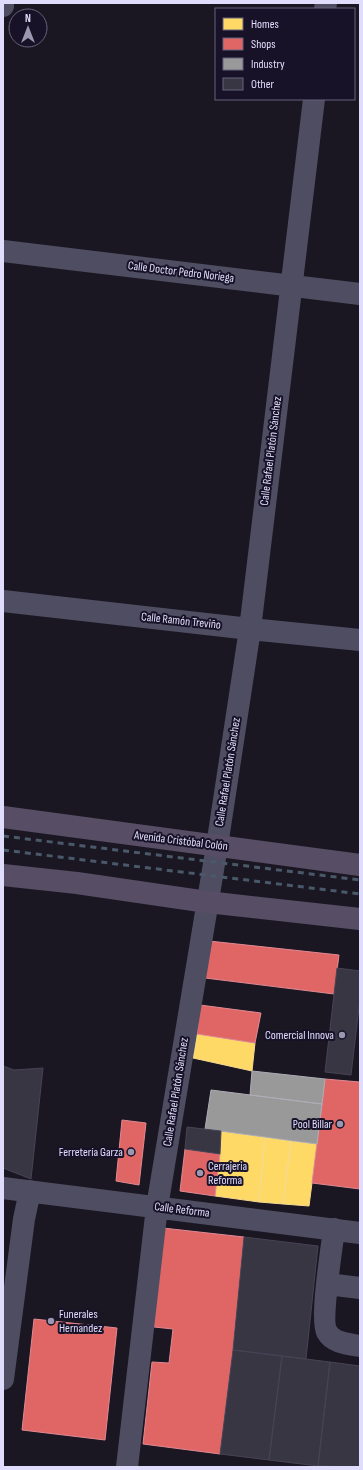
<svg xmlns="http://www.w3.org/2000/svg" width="363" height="1470" viewBox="0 0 363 1470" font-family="'Sofia Sans Condensed',sans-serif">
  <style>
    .homes { fill: #ffd966; stroke: #f6da93 }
    .shops { fill: #e06666; stroke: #e08993 }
    .industry { fill: #999; stroke: #aeadb7 }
    .building { fill: #393644; stroke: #474355 }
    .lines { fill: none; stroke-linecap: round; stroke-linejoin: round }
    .minor { stroke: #4f4d62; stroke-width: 22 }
    .major { stroke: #574e66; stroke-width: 22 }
    .rail { stroke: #495969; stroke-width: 3; stroke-dasharray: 6 5; stroke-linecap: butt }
    .poi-dot { fill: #9b97b0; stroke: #171227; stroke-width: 1.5 }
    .labels { text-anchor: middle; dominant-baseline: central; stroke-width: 4; stroke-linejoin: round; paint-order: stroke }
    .street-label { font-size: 12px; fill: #e0dcfc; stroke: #171227 }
    .poi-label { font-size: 12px; fill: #e0dcfc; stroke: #171227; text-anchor: end }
  </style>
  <rect width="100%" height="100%" fill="#1a1722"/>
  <path class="homes" d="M197,1034L255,1043L252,1071L193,1058Z
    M221,1131L265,1137L259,1202L215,1196Z
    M265,1137L291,1141L283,1204L259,1202Z
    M291,1141L317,1144L309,1206L283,1204Z"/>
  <path class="shops" d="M209,941L339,955L334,994L205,978Z
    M200,1005L261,1013L255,1043L197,1034Z
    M325,1079L360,1082V1189L312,1183Z
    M122,1120L146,1123L139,1185L116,1181Z
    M185,1149L220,1154L215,1196L180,1191Z
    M163,1228L244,1237L233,1350L220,1454L143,1444L152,1362L169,1363L173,1329L154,1327Z
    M34,1319L117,1328L105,1440L22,1430Z"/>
  <path class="industry" d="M252,1071L325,1079L322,1104L250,1095Z
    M211,1090L322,1104L317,1144L205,1129Z"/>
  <path class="building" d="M337,968L360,971V999L351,1075L325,1072Z
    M3,1066L14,1070L43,1068L31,1179L3,1168Z
    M187,1127L221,1131L220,1154L185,1149Z
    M244,1237L318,1246L306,1359L233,1350Z
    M233,1350L282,1356L269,1460L220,1454Z
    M282,1356L330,1362L318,1466L269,1460Z
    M330,1362L360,1366V1467L318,1466Z"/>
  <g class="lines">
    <path class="minor" d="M3,6V3
      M325,9L326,3
      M3,251L360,294
      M3,601L250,629L360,640
      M3,1188L360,1233
      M334,1229C332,1246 320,1321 327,1332C333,1343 348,1344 360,1346
      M327,1284L360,1288
      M3,1379L24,1219L30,1191
      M127,1467L157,1207L217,846L250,629L314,99"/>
    <path class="major" d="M3,817L360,865
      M3,875L77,883L207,902L360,919"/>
    <path class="rail" d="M3,836L360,880
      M3,850L360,894"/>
  </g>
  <g class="poi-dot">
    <circle cx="342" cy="1035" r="4"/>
    <circle cx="340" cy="1124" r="4"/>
    <circle cx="131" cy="1152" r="4"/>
    <circle cx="200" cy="1173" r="4"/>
    <circle cx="51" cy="1321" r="4"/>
  </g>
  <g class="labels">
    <g class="street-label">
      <text transform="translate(181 272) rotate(7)">Calle Doctor Pedro Noriega</text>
      <text transform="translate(271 451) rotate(-83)">Calle Rafael Platón Sánchez</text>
      <text transform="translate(181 621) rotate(6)">Calle Ramón Treviño</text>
      <text transform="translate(228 772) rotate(-81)">Calle Rafael Platón Sánchez</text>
      <text transform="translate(181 841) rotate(7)">Avenida Cristóbal Colón</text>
      <text transform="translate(176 1092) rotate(-81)">Calle Rafael Platón Sánchez</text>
      <text transform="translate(182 1210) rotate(7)">Calle Reforma</text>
    </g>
    <g class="poi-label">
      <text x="334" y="1035">Comercial Innova</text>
      <text x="332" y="1124">Pool Billar</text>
      <text x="123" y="1152">Ferretería Garza</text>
      <text x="208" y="1166" text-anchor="start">Cerrajeria<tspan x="208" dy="14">Reforma</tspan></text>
      <text x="59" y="1314" text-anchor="start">Funerales<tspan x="59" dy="14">Hernandez</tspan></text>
    </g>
  </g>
  <rect width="363" height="1470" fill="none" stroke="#e0dcfc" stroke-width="8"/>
  <rect x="215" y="8" width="140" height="92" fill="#171227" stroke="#67637c"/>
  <rect x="223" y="18" width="20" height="12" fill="#ffd966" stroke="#67637c"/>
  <text x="251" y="28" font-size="12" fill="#e0dcfc">Homes</text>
  <rect x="223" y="38" width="20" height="12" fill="#e06666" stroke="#67637c"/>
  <text x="251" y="48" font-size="12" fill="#e0dcfc">Shops</text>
  <rect x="223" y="58" width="20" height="12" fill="#999999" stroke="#67637c"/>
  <text x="251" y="68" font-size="12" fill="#e0dcfc">Industry</text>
  <rect x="223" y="78" width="20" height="12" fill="#393644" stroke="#67637c"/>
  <text x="251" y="88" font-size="12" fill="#e0dcfc">Other</text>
  <g transform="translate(28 28)"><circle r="19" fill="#171227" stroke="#67637c"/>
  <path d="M0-3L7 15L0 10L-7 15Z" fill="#9b97b0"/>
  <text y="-6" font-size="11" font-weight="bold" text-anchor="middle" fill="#e0dcfc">N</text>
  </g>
</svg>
